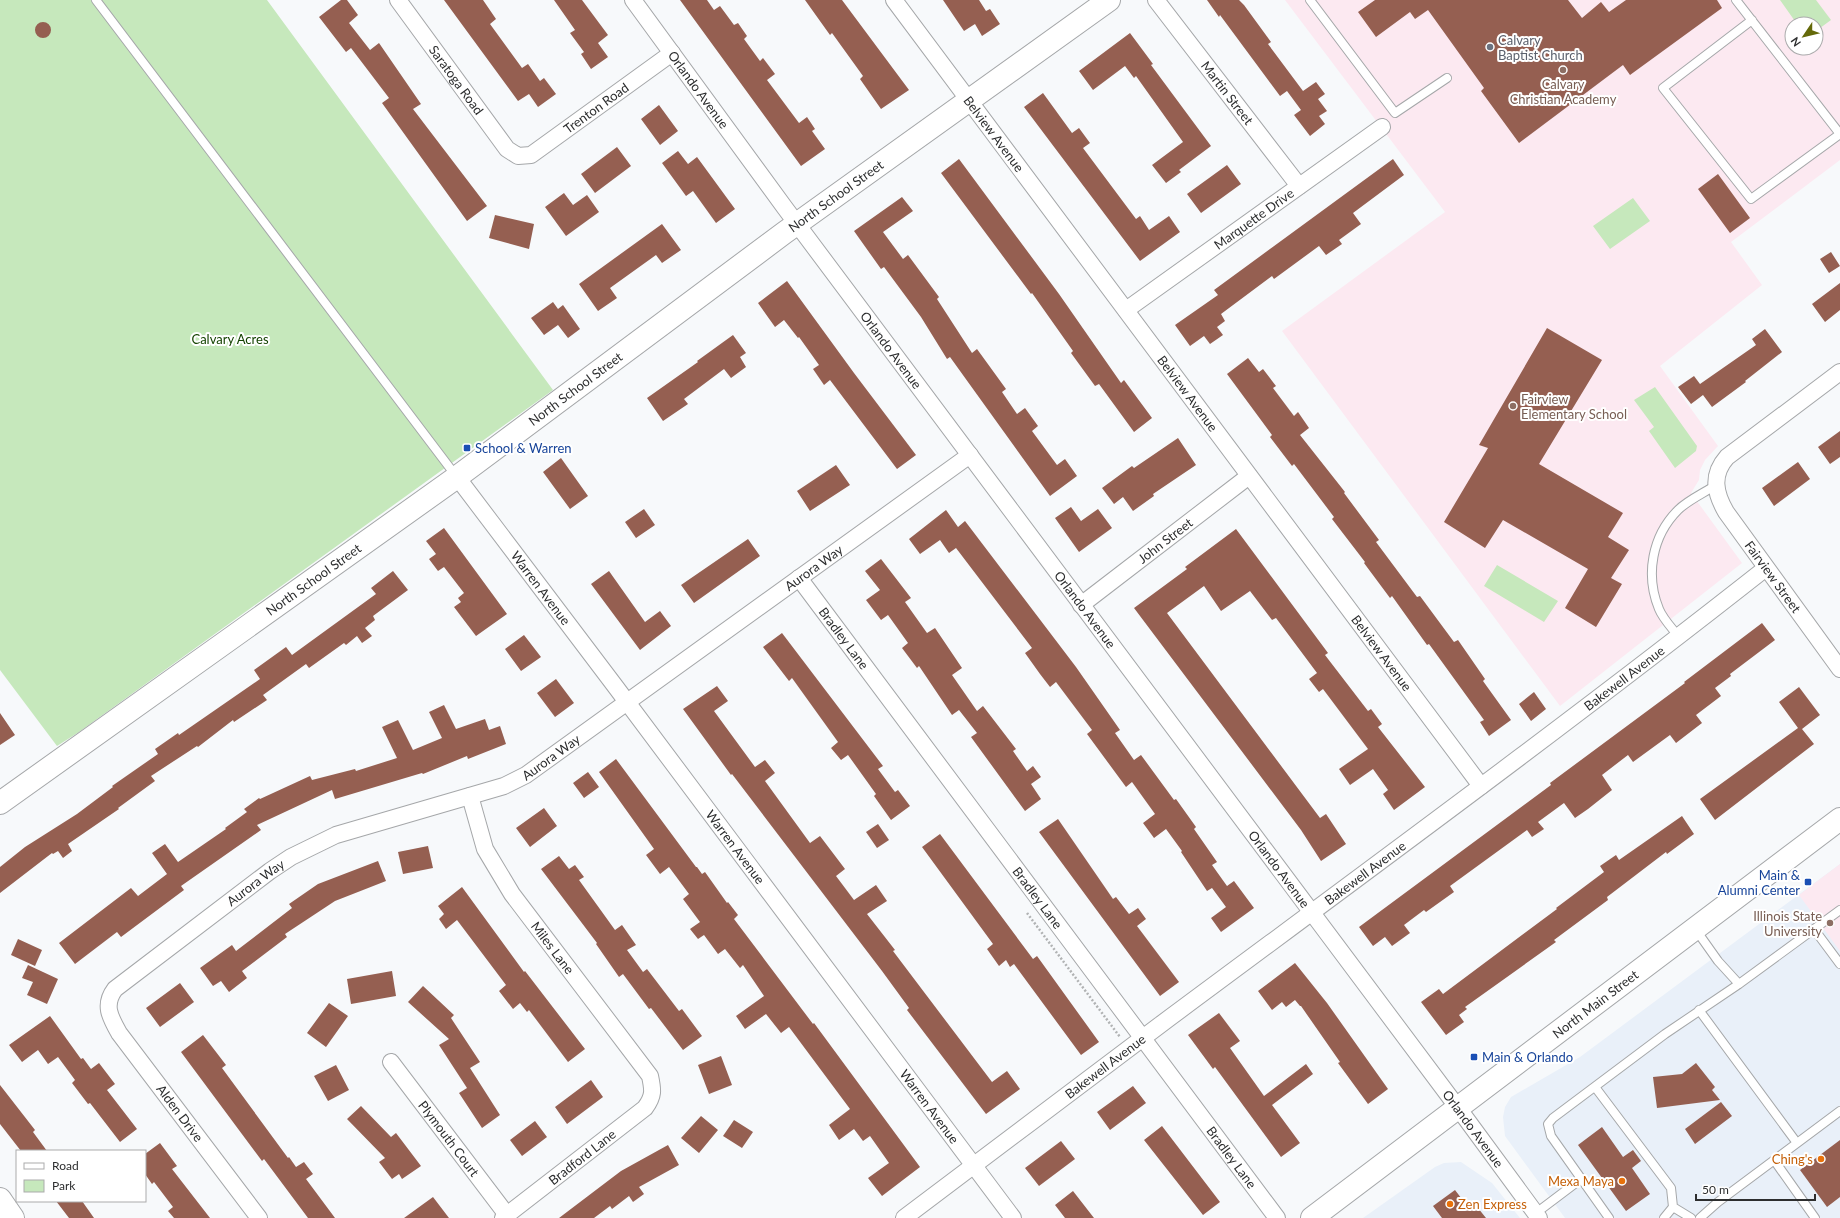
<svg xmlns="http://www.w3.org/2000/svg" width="1840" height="1218" viewBox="0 0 1840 1218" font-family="Lato,sans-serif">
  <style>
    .built { fill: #e9f0f9 }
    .education { fill: #fce9f1; fill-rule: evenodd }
    .green { fill: #c6e8bc }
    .building { fill: #955f51 }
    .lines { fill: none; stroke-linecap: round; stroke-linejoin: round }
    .lane-casing { stroke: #a5a7a9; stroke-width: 10 }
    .street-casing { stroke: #a5a7a9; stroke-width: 18 }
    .secondary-casing { stroke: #a5a7a9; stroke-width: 24 }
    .primary-casing { stroke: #a5a7a9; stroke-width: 24 }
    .path { stroke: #b1b3b4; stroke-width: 2.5; stroke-dasharray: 2 2; stroke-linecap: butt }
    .lane { stroke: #fff; stroke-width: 8 }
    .street { stroke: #fff; stroke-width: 16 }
    .secondary { stroke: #fff; stroke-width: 22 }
    .primary { stroke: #fff; stroke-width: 22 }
    .worship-dot { fill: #6b7280; stroke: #fff; stroke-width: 1.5 }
    .education-dot { fill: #8d6e63; stroke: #fff; stroke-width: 1.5 }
    .transit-dot { fill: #1a4fb4; stroke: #fff; stroke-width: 1.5 }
    .food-dot { fill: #e8710a; stroke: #fff; stroke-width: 1.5 }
    .labels { text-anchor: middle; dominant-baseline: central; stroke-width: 4; stroke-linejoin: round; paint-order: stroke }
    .worship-label { font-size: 13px; fill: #5b616d; stroke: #fff; text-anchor: start }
    .street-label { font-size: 13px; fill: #2d2e2f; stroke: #fff }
    .education-label { font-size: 13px; fill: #785e54; stroke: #fff }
    .park-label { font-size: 13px; fill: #144301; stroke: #fff }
    .transit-label { font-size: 13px; fill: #164399; stroke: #fff; text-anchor: start }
    .food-label { font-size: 13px; fill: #c56008; stroke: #fff; text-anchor: end }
  </style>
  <rect width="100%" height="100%" fill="#f7f9fb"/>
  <path class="built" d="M1840,864V1218H1565L1505,1136L1503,1117L1505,1107L1511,1097L1580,1057Z
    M1461,1162L1492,1183L1520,1218H1363L1435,1167L1444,1163Z"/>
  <path class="education" d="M1285,0H1840V160L1731,242L1762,285L1660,366L1718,446L1705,460L1700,470L1699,480L1691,493L1742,563L1560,706L1282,331L1445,212ZM1792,24H1816V48H1792Z
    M1840,864V951L1799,895Z"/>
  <path class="green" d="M0,0H267L553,390L79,732L57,746L0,670Z
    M1780,0H1816L1831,20L1816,31V24H1797Z
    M1633,198L1650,221L1610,249L1593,226Z
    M1655,387L1697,446L1696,451L1675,468L1649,431L1654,427L1634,400Z
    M1497,565L1558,601L1544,622L1484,586Z"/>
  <path class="building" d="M341,0H347L358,15L349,23L370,50L379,43L421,104L413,109L487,206L467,221L382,103L389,98L351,48L346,52L319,17Z
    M444,0H483L496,19L490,24L522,68L528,64L540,81L544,78L556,94L538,107L529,94L518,101Z
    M554,0H582L608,35L598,43L608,57L591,69L581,54L584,52L570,33L575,30Z
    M680,0H707L714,10L720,6L734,25L738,23L747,36L744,39L760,61L763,58L775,74L767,80L799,123L807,117L815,129L812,131L825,149L801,166Z
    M805,0H842L909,90L881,109L860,79L863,76L832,33L830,35Z
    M943,0H979L986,11L990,9L1000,24L982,36L975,24L964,31Z
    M1207,0H1239L1244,5L1271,42L1268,44L1303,91L1316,82L1325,94L1318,99L1327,111L1319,116L1325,124L1310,136L1294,115L1301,110L1287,91L1280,96L1220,15L1219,17Z
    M1375,0H1568L1582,18L1601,2L1609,12L1626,0H1717L1722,8L1630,75L1623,65L1519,143L1481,91L1484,88L1428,10L1415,19L1410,12L1376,37L1358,12Z
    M35 30a8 8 0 1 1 16 0a8 8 0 1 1-16 0Z
    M1130,33L1153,64L1151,65L1211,146L1179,170L1181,172L1166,183L1152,165L1183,142L1136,76L1134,78L1125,66L1093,90L1079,71Z
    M1043,93L1072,133L1079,128L1090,143L1083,148L1136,219L1140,216L1149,230L1169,216L1180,232L1140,261L1024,107Z
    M659,105L678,131L660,145L641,119Z
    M617,147L631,166L595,193L581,174Z
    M678,151L688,164L697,157L735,209L716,223L693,191L686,196L662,163Z
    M959,159L1059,294L1121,383L1124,380L1152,418L1134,432L1099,384L1095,386L1071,353L1073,351L1032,293L1031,294L941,173Z
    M1393,159L1404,175L1353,213L1361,224L1339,240L1342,244L1326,255L1319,246L1274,279L1272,276L1221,314L1225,321L1217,327L1223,335L1210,344L1204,336L1190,346L1175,325L1218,295L1214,290Z
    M1227,165L1241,184L1201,213L1187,194Z
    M1718,174L1750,218L1730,233L1698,189Z
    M564,193L573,205L587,195L599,212L566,236L545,207Z
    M902,197L913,211L883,232L903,259L908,255L939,297L937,299L972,353L977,349L1006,389L1002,392L1017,414L1025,408L1038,426L1032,431L1057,465L1065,459L1077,476L1050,496L950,357L947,359L921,317L884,267L881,269L854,231Z
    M495,215L534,224L529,249L489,238Z
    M662,224L681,250L662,263L656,255L610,288L617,298L598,311L579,284Z
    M1831,252L1840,266L1829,273L1820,259Z
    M787,281L854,373L916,455L897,469L830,380L824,385L813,369L819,365L799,337L798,338L784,320L775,327L758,303Z
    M1840,283V310L1825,322L1812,304Z
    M553,302L558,309L563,305L580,329L568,338L558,325L544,335L531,318Z
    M1547,328L1602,360L1539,464L1623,513L1608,537L1629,550L1611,578L1622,584L1596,627L1565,608L1588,569L1503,520L1485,548L1444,522L1488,448L1479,445Z
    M1765,329L1782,352L1745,381L1746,382L1712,407L1703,395L1691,404L1678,387L1694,376L1700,384L1756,345L1752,339Z
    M733,335L746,353L740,357L746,367L731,378L724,369L684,399L688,404L663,421L647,398L698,362L697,361Z
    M1248,358L1259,372L1263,369L1276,386L1273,388L1294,416L1298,412L1309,428L1300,435L1345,492L1344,493L1379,540L1376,542L1417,597L1420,596L1454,642L1458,640L1485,679L1483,681L1511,720L1489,736L1480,722L1484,720L1429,644L1427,645L1392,596L1390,598L1364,563L1365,562L1332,519L1334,517L1294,464L1292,466L1270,437L1272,435L1227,374Z
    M1840,431V457L1830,464L1818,447Z
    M1178,438L1196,465L1153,494L1154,496L1133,511L1123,497L1114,504L1102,488L1132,466L1134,468Z
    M561,458L588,496L570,509L543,472Z
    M1798,462L1810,479L1774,506L1762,488Z
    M836,465L850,485L810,511L797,491Z
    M1071,507L1081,521L1098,509L1112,528L1079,552L1055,518Z
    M644,509L655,525L636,538L625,522Z
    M946,510L958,527L965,521L1076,667L1120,730L1115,733L1134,760L1141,755L1174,800L1176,799L1196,827L1194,829L1217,862L1212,865L1227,886L1234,881L1254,908L1221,932L1211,918L1226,907L1212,888L1207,891L1181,852L1182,851L1166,829L1154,838L1143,823L1155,814L1132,782L1126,787L1087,734L1092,730L1056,682L1050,687L1040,674L1025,653L1032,648L956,548L949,553L940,540L920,554L909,539Z
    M444,528L507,614L476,636L454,607L461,602L458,598L464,593L444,567L438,571L429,559L436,554L426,541Z
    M1236,529L1328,653L1325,655L1368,711L1371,709L1382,724L1378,727L1425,787L1394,810L1383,794L1388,790L1373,769L1350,785L1339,769L1368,749L1323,689L1319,692L1309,679L1317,673L1276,618L1272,620L1250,591L1221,611L1204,586L1167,613L1320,818L1326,814L1346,844L1321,861L1301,830L1134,608L1187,569L1185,567Z
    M748,539L760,556L694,603L681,585Z
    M881,559L911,598L905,602L927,633L935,628L962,668L952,675L977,711L983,706L1016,749L1013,751L1027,771L1033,766L1041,777L1031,784L1041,799L1025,811L971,737L977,733L959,710L952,715L919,666L917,668L902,648L908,643L888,615L881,620L866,600L880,590L865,571Z
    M393,571L408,590L373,616L375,620L365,628L372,636L362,643L357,636L346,645L344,643L309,668L306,664L263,695L267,700L234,722L233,720L198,747L197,746L151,776L155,781L118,808L119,809L68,844L72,851L63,858L58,851L53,854L52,853L0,893V867L25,847L77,814L113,787L112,786L158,754L155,749L178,733L179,735L260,679L254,670L286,647L292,655L376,594L371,588Z
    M609,571L645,622L660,611L671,626L640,650L591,584Z
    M1762,623L1775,640L1730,674L1731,676L1715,688L1721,696L1696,715L1702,723L1676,743L1670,735L1633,762L1628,755L1602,775L1612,790L1588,809L1575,818L1564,803L1538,822L1544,829L1532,837L1527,830L1450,886L1454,892L1426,912L1424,910L1404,925L1410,933L1392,946L1385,937L1373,946L1359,927L1551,785L1550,783L1685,683L1684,682Z
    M782,633L883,766L878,769L895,792L898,790L910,806L891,820L874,796L876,794L848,755L841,760L831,748L838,742L792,678L789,681L763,647Z
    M524,635L541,657L521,671L505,649Z
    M556,679L574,703L555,717L537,693Z
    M717,686L728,701L714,711L755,767L765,760L775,773L765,781L810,843L820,836L845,869L836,876L854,900L876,885L887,901L867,914L895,950L893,951L992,1082L1007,1071L1020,1089L986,1114L907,1010L909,1008L882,971L732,774L731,775L683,709Z
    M1799,687L1820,715L1802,729L1814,744L1715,820L1700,799L1798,728L1779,702Z
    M1534,692L1546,709L1531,721L1519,704Z
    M444,705L456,729L485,719L489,730L500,726L506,744L468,759L467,756L423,774L422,773L335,799L332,790L257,825L261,830L181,886L184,890L121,937L117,932L75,964L59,943L131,888L138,896L167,874L152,853L165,844L178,862L226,829L225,828L247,812L244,809L259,798L260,799L310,776L312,780L355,769L356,771L397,758L382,727L398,720L413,750L442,738L429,712Z
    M0,713L15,735L0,745Z
    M616,759L696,867H697L702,874L705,872L727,903L728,902L738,915L734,919L813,1024L814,1023L920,1167L882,1196L868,1178L889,1163L870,1136L863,1141L854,1129L839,1140L829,1125L850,1109L789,1027L781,1033L766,1014L745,1029L736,1016L764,996L743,965L740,968L725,949L718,954L704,935L698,939L690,929L700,922L683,899L689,894L669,867L660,874L646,855L654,849L599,772Z
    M588,772L599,787L584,798L573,783Z
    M544,808L557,826L530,847L516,828Z
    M1682,816L1694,834L1667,854L1666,852L1607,897L1608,900L1554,940L1556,942L1465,1007L1467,1009L1459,1015L1464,1022L1446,1035L1421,1002L1439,989L1443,994L1557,909L1556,908L1604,872L1600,866L1616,855L1619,860Z
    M1058,819L1113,899L1116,897L1129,914L1138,908L1146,919L1137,926L1179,982L1160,996L1039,832Z
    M878,824L889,840L877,848L866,832Z
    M940,834L1033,959L1037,956L1099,1042L1081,1055L1014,964L1010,967L1006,960L999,966L987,949L993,944L922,847Z
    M428,846L433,868L403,874L398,852Z
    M559,856L569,869L575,865L584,877L579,880L615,930L622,925L636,945L627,950L643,972L647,969L679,1011L682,1009L702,1036L683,1050L651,1008L649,1009L623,974L619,977L596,944L597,943L541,869Z
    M378,861L386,881L335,901L285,934L287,937L242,971L247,978L229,992L221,981L213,986L200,968L232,945L236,951L292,908L289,904L318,884Z
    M462,887L524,972L525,971L585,1049L568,1062L529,1010L527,1012L520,1003L513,1009L499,991L506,985L457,920L446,929L439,919L444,914L438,906Z
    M18,939L42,950L35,966L11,955Z
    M1295,963L1327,1003L1388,1089L1368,1104L1338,1063L1340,1062L1301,1006H1300L1295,1000L1286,1007L1282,1002L1272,1010L1258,991Z
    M28,965L58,979L47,1004L27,995L33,982L22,978Z
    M392,971L396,996L351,1004L347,979Z
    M180,983L194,1002L160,1027L146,1008Z
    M423,986L454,1015L451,1018L480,1062L470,1068L500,1115L482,1128L459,1093L467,1088L439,1045L449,1039L408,1002Z
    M329,1003L348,1016L326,1047L307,1033Z
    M1219,1013L1240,1041L1230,1048L1264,1096L1306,1064L1313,1074L1272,1105L1300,1143L1281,1157L1215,1067L1213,1069L1188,1035Z
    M50,1016L81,1059L83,1058L91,1069L99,1063L115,1084L107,1090L137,1129L120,1142L90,1103L88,1104L72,1083L75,1080L58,1057L48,1064L38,1050L22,1062L9,1045Z
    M203,1035L226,1065L222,1068L288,1158L289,1157L296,1167L304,1162L313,1174L306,1179L335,1218H308L264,1159L262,1161L181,1052Z
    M721,1056L732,1085L709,1094L698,1065Z
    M1696,1063L1715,1087L1712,1090L1720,1100L1657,1108L1653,1077L1682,1074Z
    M336,1065L349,1090L328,1101L314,1076Z
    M591,1080L603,1097L567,1124L555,1107Z
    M0,1085L35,1130L33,1132L47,1151H21L0,1124Z
    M1133,1086L1146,1103L1110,1130L1097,1112Z
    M1721,1102L1732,1116L1695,1144L1685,1129Z
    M361,1106L391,1137L396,1133L421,1166L402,1179L399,1174L392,1179L379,1162L385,1158L347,1119Z
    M701,1116L718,1130L699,1153L681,1138Z
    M734,1120L753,1132L742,1148L723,1136Z
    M535,1121L547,1137L522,1156L510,1140Z
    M1162,1126L1220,1202L1203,1215L1144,1140Z
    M1602,1127L1623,1157L1633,1150L1641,1161L1632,1168L1650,1194L1626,1211L1578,1145Z
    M1840,1140V1197L1827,1207L1800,1170Z
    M1061,1141L1075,1159L1039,1186L1025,1168Z
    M160,1143L177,1166L172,1169L210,1218H174L168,1211L173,1207L154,1182L152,1184L145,1174V1154Z
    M668,1145L679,1165L639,1187L644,1194L633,1202L629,1196L612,1209L610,1206L594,1218H559L621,1171Z
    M1455,1190L1468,1207L1474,1203L1486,1218H1442L1433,1206Z
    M1073,1191L1094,1218H1065L1055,1205Z
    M433,1197L449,1218H404Z
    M56,1201H82L94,1218H69Z"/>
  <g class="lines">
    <g class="lane-casing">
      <path id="lane" d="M96,0L456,476
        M1310,0L1395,113L1447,78
        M1736,0L1840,134L1751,199L1663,88L1752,20
        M1679,637C1672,628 1663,619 1659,609C1645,575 1652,536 1678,510C1688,500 1704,493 1716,485
        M1814,929L1840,964
        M1696,930L1718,961L1739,984
        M1699,1010L1797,1143
        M1595,1087L1671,1188L1673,1207L1664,1218
        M1774,1160L1815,1218
        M1673,1207L1691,1218
        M1536,1213L1581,1179
        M1609,1218L1551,1136L1548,1124L1553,1118L1665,1034L1739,984L1840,910
        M1700,1218L1718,1202L1840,1111"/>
    </g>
    <g class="street-casing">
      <g id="street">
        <path id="s1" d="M398,0L507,149L518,156L531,155L672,53"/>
        <path id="s2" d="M633,0L785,208L1467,1120L1539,1218"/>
        <path id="s3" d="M894,0L1481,786"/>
        <path id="s4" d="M1156,0L1299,186"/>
        <path id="s5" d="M1126,310L1382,127"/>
        <path id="s6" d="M1840,372L1727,457C1711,475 1715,493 1726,512L1840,669"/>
        <path id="s7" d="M457,477L615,686L1013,1218"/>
        <path id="s8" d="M799,578L1277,1218"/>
        <path id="s9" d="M1081,605L1249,476"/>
        <path id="s10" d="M470,796L485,849L512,894L650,1076C653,1090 654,1096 645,1108L503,1218"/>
        <path id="s11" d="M391,1062L507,1215"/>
        <path id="s12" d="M259,1218L119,1033C110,1017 103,1005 115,989L270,871L291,857L336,835L504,786L526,775L970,455"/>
        <path id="s13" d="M904,1218C990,1154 1074,1089 1160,1025C1363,874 1568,724 1766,568"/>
      </g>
    </g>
    <g class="secondary-casing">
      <g id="secondary">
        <path id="s14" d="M0,803L457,477L784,233L1109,0"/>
        <path d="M0,1199L13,1218"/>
      </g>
    </g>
    <g class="primary-casing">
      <g id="primary">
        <path id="s15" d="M1312,1218L1840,819"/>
      </g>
    </g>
    <path class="path" d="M1027,913L1120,1037"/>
    <use href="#lane" class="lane"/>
    <use href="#street" class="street"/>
    <use href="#secondary" class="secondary"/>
    <use href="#primary" class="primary"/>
  </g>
  <circle class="worship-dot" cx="1490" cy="47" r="4"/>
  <g class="education-dot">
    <circle cx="1563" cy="70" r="4"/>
    <circle cx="1513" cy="406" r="4"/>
    <circle cx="1830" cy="923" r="4"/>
  </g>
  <g class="transit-dot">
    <rect x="463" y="444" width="8" height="8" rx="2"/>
    <rect x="1804" y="878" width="8" height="8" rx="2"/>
    <rect x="1470" y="1053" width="8" height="8" rx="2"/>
  </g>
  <g class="food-dot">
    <circle cx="1821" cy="1159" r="4"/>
    <circle cx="1622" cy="1181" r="4"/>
    <circle cx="1450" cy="1204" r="4"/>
  </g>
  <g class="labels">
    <g class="worship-label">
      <text x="1498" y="40">Calvary<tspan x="1498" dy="15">Baptist Church</tspan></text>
    </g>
    <g class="street-label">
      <text stroke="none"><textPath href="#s1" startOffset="99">Saratoga Road</textPath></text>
      <text stroke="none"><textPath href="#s2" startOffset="111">Orlando Avenue</textPath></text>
      <text stroke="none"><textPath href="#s4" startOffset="117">Martin Street</textPath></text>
      <text stroke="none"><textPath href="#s1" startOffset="291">Trenton Road</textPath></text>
      <text stroke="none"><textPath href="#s3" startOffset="167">Belview Avenue</textPath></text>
      <text stroke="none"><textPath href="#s14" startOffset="1033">North School Street</textPath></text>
      <text stroke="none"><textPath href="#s5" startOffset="157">Marquette Drive</textPath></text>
      <text stroke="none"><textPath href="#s2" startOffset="435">Orlando Avenue</textPath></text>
      <text stroke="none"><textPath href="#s14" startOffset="709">North School Street</textPath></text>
      <text stroke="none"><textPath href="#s3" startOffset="491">Belview Avenue</textPath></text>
      <text stroke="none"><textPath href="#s9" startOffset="106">John Street</textPath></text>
      <text stroke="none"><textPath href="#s12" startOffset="1104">Aurora Way</textPath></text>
      <text stroke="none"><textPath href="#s6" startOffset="281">Fairview Street</textPath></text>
      <text stroke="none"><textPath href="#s14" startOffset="385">North School Street</textPath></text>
      <text stroke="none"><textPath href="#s7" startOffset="139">Warren Avenue</textPath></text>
      <text stroke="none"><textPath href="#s2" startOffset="759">Orlando Avenue</textPath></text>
      <text stroke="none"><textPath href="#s8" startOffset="75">Bradley Lane</textPath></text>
      <text stroke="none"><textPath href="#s3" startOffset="815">Belview Avenue</textPath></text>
      <text stroke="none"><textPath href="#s13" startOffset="900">Bakewell Avenue</textPath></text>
      <text stroke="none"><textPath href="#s12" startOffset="780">Aurora Way</textPath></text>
      <text stroke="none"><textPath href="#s7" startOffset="463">Warren Avenue</textPath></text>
      <text stroke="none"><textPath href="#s2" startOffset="1083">Orlando Avenue</textPath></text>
      <text stroke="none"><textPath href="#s13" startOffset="576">Bakewell Avenue</textPath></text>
      <text stroke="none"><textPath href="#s12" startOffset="456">Aurora Way</textPath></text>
      <text stroke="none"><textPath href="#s8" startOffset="399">Bradley Lane</textPath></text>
      <text stroke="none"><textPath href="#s10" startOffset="175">Miles Lane</textPath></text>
      <text stroke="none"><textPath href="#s15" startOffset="355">North Main Street</textPath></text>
      <text stroke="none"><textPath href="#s13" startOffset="252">Bakewell Avenue</textPath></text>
      <text stroke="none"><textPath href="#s7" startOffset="787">Warren Avenue</textPath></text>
      <text transform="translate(180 1113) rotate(53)">Alden Drive</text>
      <text stroke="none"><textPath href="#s2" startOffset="1407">Orlando Avenue</textPath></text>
      <text stroke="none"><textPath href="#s11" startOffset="96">Plymouth Court</textPath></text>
      <text transform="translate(582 1157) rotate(-38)">Bradford Lane</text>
      <text stroke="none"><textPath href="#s8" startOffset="723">Bradley Lane</textPath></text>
    </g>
    <g class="education-label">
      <text x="1563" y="84">Calvary<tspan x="1563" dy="15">Christian Academy</tspan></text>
      <text x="1521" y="399" text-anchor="start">Fairview<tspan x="1521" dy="15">Elementary School</tspan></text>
      <text x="1822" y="916" text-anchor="end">Illinois State<tspan x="1822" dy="15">University</tspan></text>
    </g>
    <g class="park-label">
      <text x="230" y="339">Calvary Acres</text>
    </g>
    <g class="transit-label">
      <text x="475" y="448">School &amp; Warren</text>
      <text x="1800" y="875" text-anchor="end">Main &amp;<tspan x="1800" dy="15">Alumni Center</tspan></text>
      <text x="1482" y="1057">Main &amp; Orlando</text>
    </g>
    <g class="food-label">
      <text x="1813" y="1159">Ching's</text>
      <text x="1614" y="1181">Mexa Maya</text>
      <text x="1458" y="1204" text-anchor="start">Zen Express</text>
    </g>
  </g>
  <rect x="16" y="1150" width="130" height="52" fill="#ffffff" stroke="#ababac"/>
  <rect x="24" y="1163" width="20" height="6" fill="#ffffff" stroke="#ababac"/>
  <text x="52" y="1170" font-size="12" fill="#2d2e2f">Road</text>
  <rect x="24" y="1180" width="20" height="12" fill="#c6e8bc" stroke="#ababac"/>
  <text x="52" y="1190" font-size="12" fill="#2d2e2f">Park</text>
  <g transform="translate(1804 36) rotate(235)"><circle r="19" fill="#ffffff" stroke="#ababac"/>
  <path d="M0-3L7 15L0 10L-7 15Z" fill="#64690a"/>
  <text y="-6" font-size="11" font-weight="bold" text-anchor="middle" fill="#2d2e2f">N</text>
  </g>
  <path d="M1696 1194v6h119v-6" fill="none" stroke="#2d2e2f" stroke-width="2"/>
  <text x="1702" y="1194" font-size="12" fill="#2d2e2f" stroke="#ffffff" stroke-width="3" paint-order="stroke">50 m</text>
</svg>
